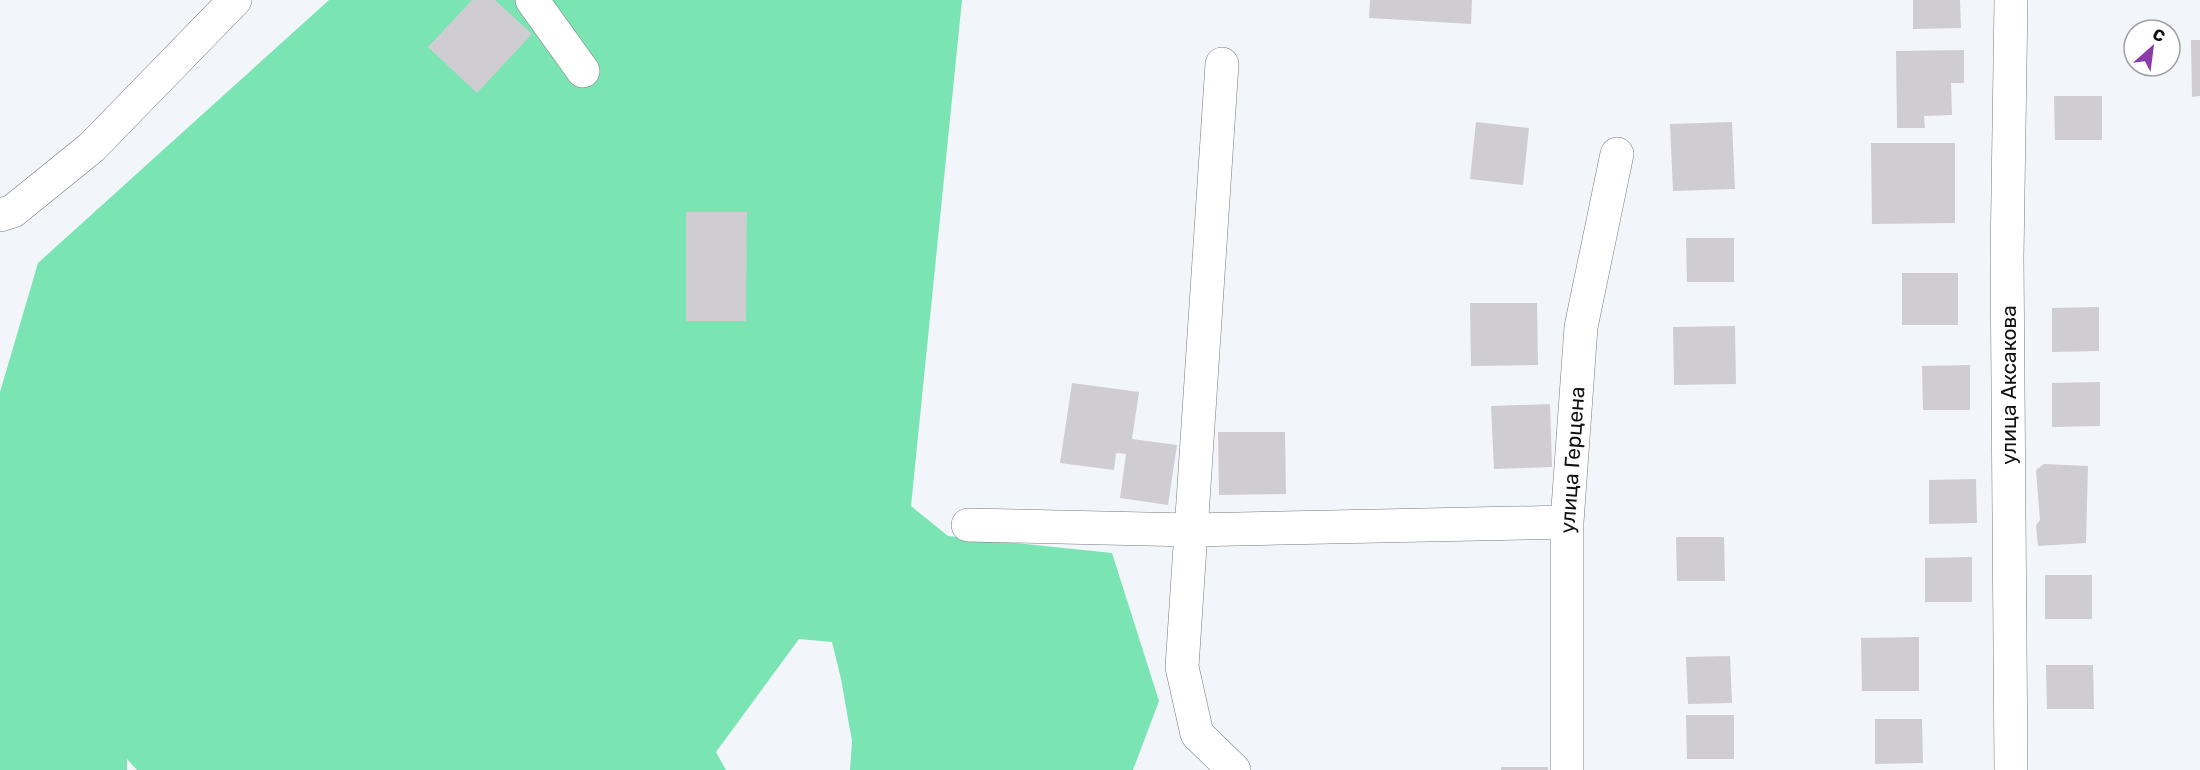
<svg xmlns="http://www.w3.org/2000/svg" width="2200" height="770" viewBox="0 0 2200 770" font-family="Rubik,sans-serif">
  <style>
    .green { fill: #7ae4b3 }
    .building { fill: #cfcdd2 }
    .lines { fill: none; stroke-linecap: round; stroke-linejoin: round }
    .minor-casing { stroke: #787b7f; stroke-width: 34 }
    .minor { stroke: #fff; stroke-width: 33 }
    .labels { text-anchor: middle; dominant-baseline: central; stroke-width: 4.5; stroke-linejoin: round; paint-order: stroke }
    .street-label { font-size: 21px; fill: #111213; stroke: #fff }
  </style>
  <rect width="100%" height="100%" fill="#f2f5fa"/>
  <path class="green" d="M329,0H962L911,506L948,536L1112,553L1159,701L1133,770H850L852,741L841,679L832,642L799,639L716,752L726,770H137L127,759V770H0V392L38,263Z"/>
  <path class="building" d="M472,0H495L532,34L477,93L428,47Z
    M1370,0H1472L1471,24L1369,18Z
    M1913,0H1960L1961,28L1913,29Z
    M2191,40H2200V96L2192,97Z
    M1964,50V83H1951L1952,115L1924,116L1925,128H1897L1896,51Z
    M2054,96H2102V140H2055Z
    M1476,122L1529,128L1523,185L1470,179Z
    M1732,122L1735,189L1673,191L1670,124Z
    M1871,143H1955V223L1872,224Z
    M686,212H747L746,321H686Z
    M1686,238H1734V282H1687Z
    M1902,273H1958V325H1902Z
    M1470,303H1537L1538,365L1471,366Z
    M2099,307V351L2052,352V308Z
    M1735,326L1736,384L1674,385L1673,327Z
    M1970,365V410H1923L1922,366Z
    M2100,382V426L2052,427V383Z
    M1072,383L1139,392L1132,439L1177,445L1168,505L1120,498L1126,454L1116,453L1114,470L1060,463Z
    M1550,404L1552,467L1494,469L1491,406Z
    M1218,432H1285L1286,494L1219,495Z
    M2044,464L2088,466L2086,543L2038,546L2036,525L2040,520L2036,470Z
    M1976,479L1977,523L1929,524V480Z
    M1676,537H1724L1725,581H1677Z
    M1972,557V602H1925V558Z
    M2045,575H2092V619H2045Z
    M1919,637V691H1862L1861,638Z
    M1730,656L1732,703L1688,704L1686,657Z
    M2046,665H2093L2094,709H2047Z
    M1686,715H1734V759H1687Z
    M1875,719H1922L1923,763L1875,764Z
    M1501,767H1548V770H1501Z"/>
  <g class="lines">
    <g class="minor-casing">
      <path id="minor" d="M532,0L583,71
        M2011,0L2007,257L2011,770
        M1222,64L1182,667L1197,734L1234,770
        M0,215L13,211L92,147L235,0
        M968,525L1191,530L1567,522
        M1567,770V522L1581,327L1617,154"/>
    </g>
    <use href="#minor" class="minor"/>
  </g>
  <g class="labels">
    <g class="street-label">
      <text transform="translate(2008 385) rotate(-90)">улица Аксакова</text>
      <text transform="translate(1572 460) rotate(-86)">улица Герцена</text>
    </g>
  </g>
  <g transform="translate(2152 48) rotate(28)"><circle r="28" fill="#ffffff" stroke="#a0a0a1" stroke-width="1.5"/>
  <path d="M0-4.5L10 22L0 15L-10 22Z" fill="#8c3baa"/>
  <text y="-9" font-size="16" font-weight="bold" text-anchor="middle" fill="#111213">С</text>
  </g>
</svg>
